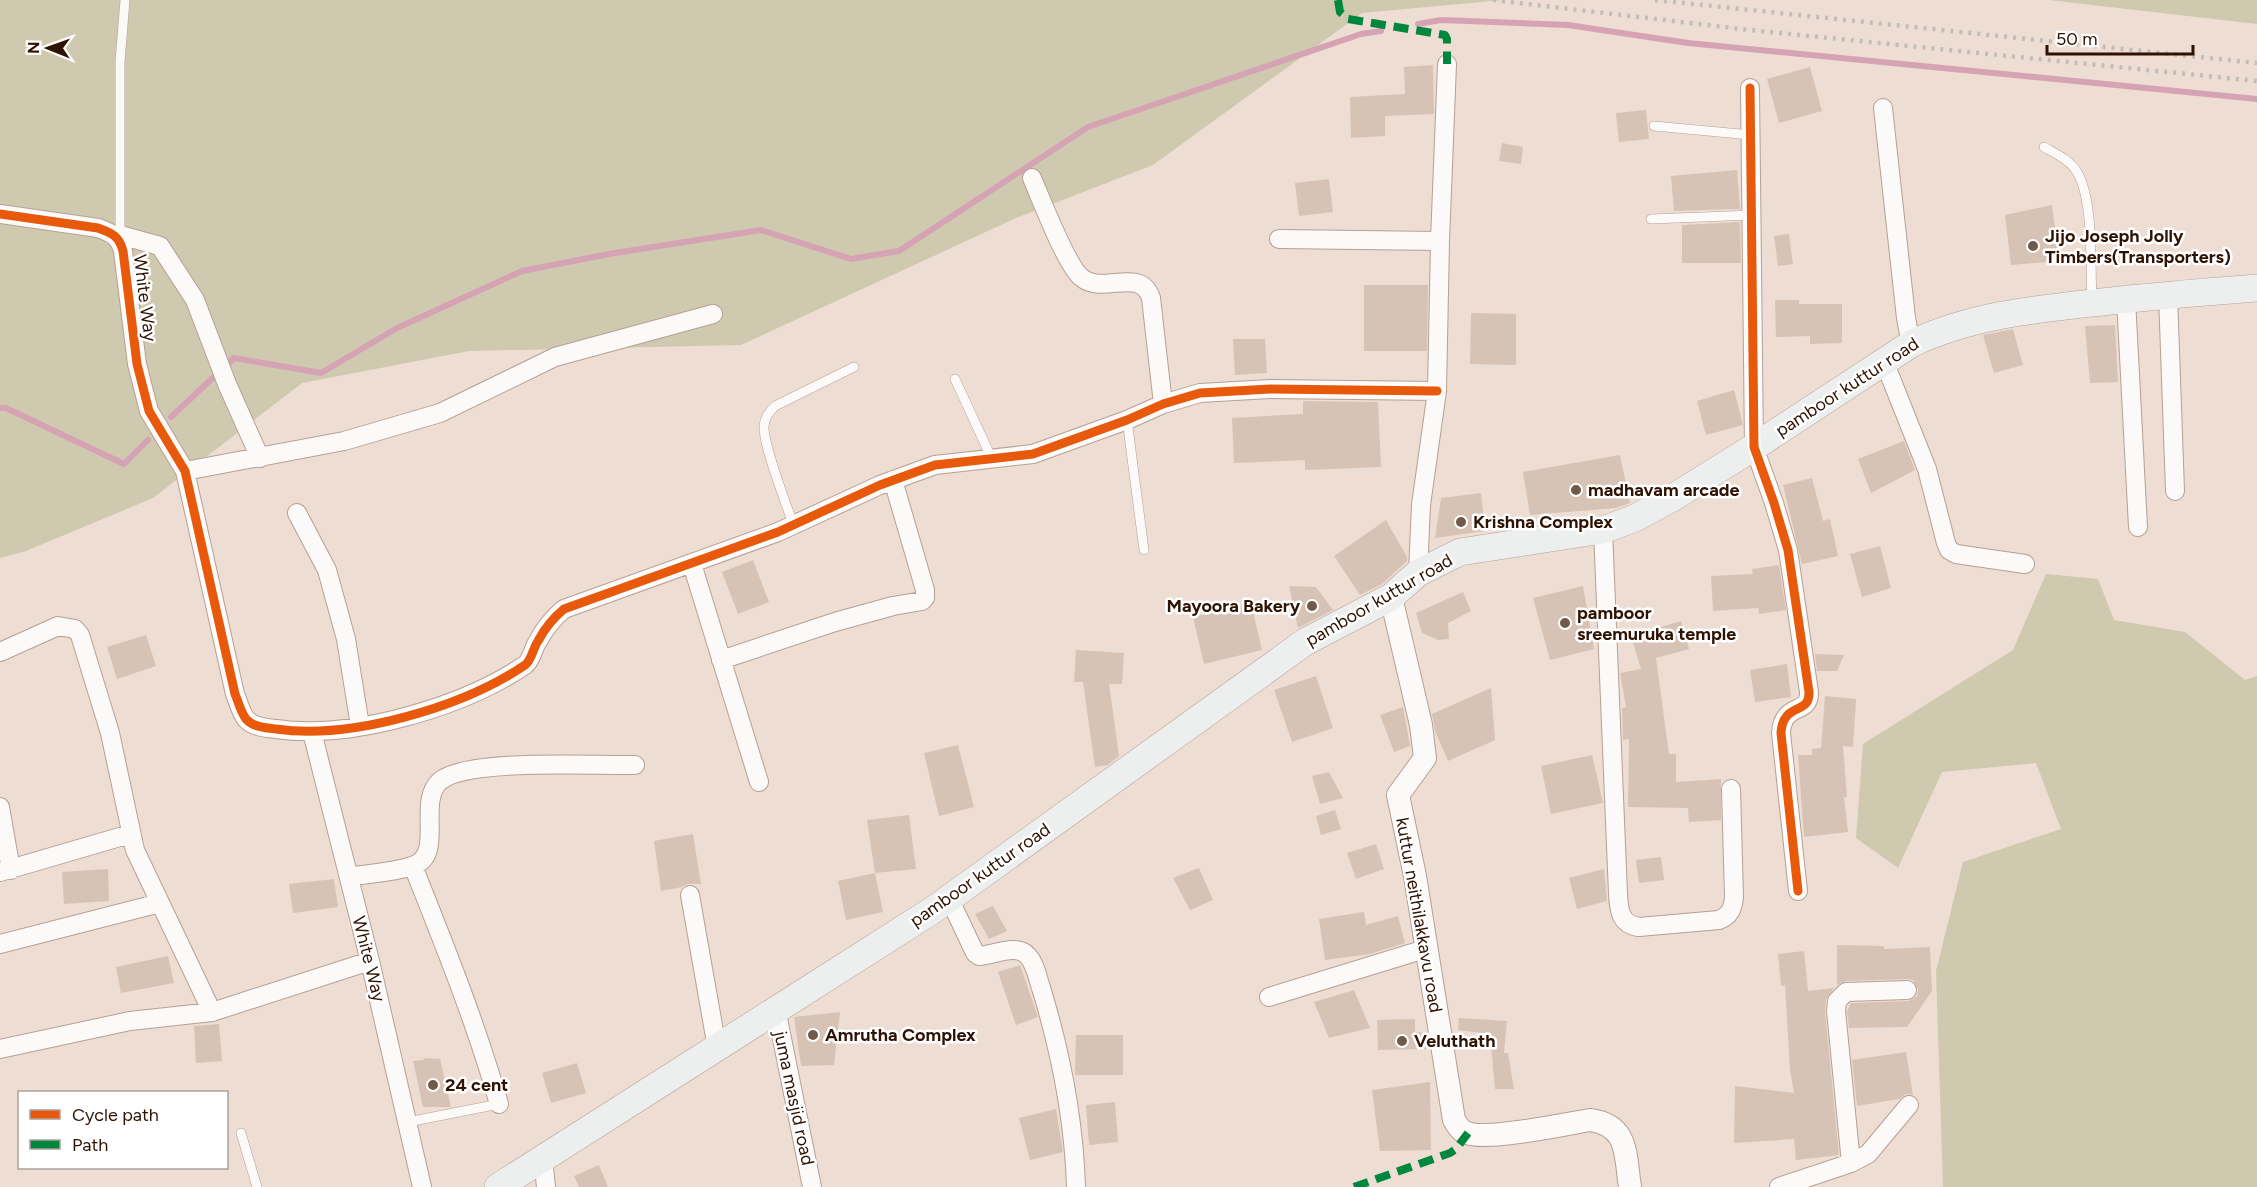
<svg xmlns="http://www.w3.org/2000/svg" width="2257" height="1187" viewBox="0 0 2257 1187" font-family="Figtree,sans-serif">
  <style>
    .green { fill: #cfc9af }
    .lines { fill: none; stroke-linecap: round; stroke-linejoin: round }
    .stream { stroke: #d6a3b4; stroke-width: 6 }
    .building { fill: #d7c3b6 }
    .service-casing { stroke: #b6a094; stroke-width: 10 }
    .minor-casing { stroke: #b6a094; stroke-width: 20 }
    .tertiary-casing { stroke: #b6a094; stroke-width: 24 }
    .secondary-casing { stroke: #b6a094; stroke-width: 28 }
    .service { stroke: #fcfaf8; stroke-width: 9 }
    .minor { stroke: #fcfaf8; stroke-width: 18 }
    .tertiary { stroke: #fcfaf8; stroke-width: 22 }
    .secondary { stroke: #edefef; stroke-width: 27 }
    .rail { stroke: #c3bdba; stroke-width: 4.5; stroke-dasharray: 3 6; stroke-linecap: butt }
    .quiet { stroke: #00873e; stroke-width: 8; stroke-dasharray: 15 8; stroke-linecap: butt }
    .cycleway-casing { stroke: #fff; stroke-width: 13 }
    .cycleway { stroke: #e8590c; stroke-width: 9 }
    .poi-dot { fill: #725a4b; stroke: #fff; stroke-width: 2 }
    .labels { text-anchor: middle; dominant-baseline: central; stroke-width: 5; stroke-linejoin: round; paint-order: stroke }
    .poi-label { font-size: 18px; font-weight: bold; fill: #2f1302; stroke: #fff; text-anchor: start }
    .street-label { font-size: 18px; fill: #2f1302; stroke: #fff }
  </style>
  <rect width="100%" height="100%" fill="#eeddd3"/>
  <path class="green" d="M0,0H1503L1362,13L1153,165L1016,218L741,345L469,351L302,383L153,498L26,551L0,558Z
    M2049,0H2257V24Z
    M2046,574L2098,579L2114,620L2185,632L2245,680L2257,676V1187H1943L1936,971L1963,862L2061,829L2036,763L1942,772L1898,868L1856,838L1863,744L2013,650Z"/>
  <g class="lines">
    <path class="stream" d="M1418,24L1441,20L1568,25L1688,43L2257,99
      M0,408H6L124,464L148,440
      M171,417L234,358L321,373L397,328L522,271L609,254L761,230L851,259L899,251L1088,127L1361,34L1381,31"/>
  </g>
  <path class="building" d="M1433,65L1434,114L1385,116V136L1351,138L1350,97L1405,94L1404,67Z
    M1810,67L1822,111L1779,123L1767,79Z
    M1646,110L1649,139L1619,142L1616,113Z
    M1502,143L1523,147L1521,164L1499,161Z
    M1737,170L1740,209L1674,211L1671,176Z
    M1329,179L1333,212L1299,216L1295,183Z
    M2052,205L2059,261L2011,265L2005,215Z
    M1740,222L1741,263H1682V225Z
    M1789,234L1793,264L1778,266L1774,236Z
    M1364,285H1428L1427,351H1364Z
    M1775,300H1799V304H1842V343L1810,344V336L1776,337Z
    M1471,313L1516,314V365L1470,364Z
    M2115,325L2118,382L2090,383L2085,326Z
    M2013,329L2023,365L1994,373L1983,335Z
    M1233,339H1265L1267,373L1235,375Z
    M1734,390L1743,425L1706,435L1697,401Z
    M1303,401L1378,402L1381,467L1305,470V460L1234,463L1232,418L1303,414Z
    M1904,441L1915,470L1871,493L1858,459Z
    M1620,455L1630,503L1616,508L1530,515L1523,472Z
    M1812,478L1823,521L1830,519L1838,556L1802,564L1783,485Z
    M1481,493L1485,531L1435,538L1441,498Z
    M1386,520L1407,557V561L1382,584L1360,595L1334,556Z
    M1880,546L1891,588L1862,597L1850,554Z
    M753,560L769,602L738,614L722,572Z
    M1779,565L1786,610L1759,614L1758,608L1713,611L1711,576L1753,574L1752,569Z
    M1289,586L1316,587L1333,610L1298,628Z
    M1583,586L1594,649L1550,660L1533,598Z
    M1463,592L1471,611L1448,623L1449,639L1438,640L1422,633L1416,613Z
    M1251,603L1262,650L1204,664L1193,617Z
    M1681,621L1689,649L1656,658L1669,754H1676V782L1721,779V820L1689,822L1688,808L1628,807L1629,739L1623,740L1622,708L1626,707L1620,673L1641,669L1631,636Z
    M146,635L156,666L117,679L107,647Z
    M1076,650L1124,653L1122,684H1109L1119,756L1108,765L1095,767L1083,682H1074Z
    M1815,654L1844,655L1837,671H1817Z
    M1787,664L1791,697L1755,702L1750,670Z
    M1316,676L1333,728L1292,742L1274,690Z
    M1491,688L1495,740L1448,761L1435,731L1432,714Z
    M1825,696L1856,699L1853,747L1843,746L1847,797H1844L1848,832L1804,837L1798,755H1812V749L1821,748Z
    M1403,707L1410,746L1394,752L1380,715Z
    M958,745L974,807L939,816L924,753Z
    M1592,755L1603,803L1551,814L1541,766Z
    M1329,772L1343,798L1320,804L1312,776Z
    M1335,810L1341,829L1321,835L1316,816Z
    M909,815L916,869L875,873L867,820Z
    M693,834L701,884H689L682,887L661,891L654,841Z
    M1376,844L1384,869L1356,879L1347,853Z
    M1661,857L1664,880L1639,883L1636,860Z
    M1199,868L1213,900L1190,910L1173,878Z
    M108,869L109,901L64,904L62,872Z
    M1604,869L1607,901L1577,909L1569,878Z
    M875,873L883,912L846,920L838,881Z
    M334,879L338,907L293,913L289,884Z
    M993,906L1007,931L989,939L975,914Z
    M1364,912L1366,925L1398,916L1405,943L1370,954L1325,960L1319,919Z
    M1837,945L1884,946V949L1930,947L1932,991L1907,1027L1849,1028L1847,1011L1851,1003L1908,1001L1917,996L1918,989L1913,980L1907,979L1846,981L1837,985Z
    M1804,951L1808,991L1834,988L1826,999L1825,1012L1839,1155L1796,1160L1794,1139L1734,1143L1735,1086L1794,1093L1790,1070L1785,985L1781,986L1778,954Z
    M168,956L174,983L121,993L116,967Z
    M1020,965L1038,1017L1016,1025L998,972Z
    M1354,990L1370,1028L1329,1038L1314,1002Z
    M840,1012L834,1065L801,1066L794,1017Z
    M1459,1018L1507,1021L1504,1053H1508L1514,1089H1495L1490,1034L1458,1030Z
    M1415,1019V1032L1426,1033V1049L1378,1050L1377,1020Z
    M219,1024L222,1061L196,1063L194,1026Z
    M1076,1035H1123V1075H1075Z
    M1906,1052L1913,1095L1906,1094L1899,1099L1857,1106L1852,1060Z
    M423,1058L440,1059L451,1107H423L413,1061L424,1060Z
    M577,1063L586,1093L551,1103L542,1073Z
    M1430,1082L1431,1150L1380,1151L1372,1090Z
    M1115,1102L1118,1142L1089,1145L1086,1105Z
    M1056,1109L1063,1152L1030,1160L1019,1118Z
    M599,1165L608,1187H579L574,1176Z"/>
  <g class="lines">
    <g class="service-casing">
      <path id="service" d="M1654,126L1751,135
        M2044,147C2056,154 2070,160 2077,172C2094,200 2090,266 2092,300
        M1651,219L1753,215
        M120,238V62L125,0
        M955,379L992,459
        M1127,420L1144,550
        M793,524C786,503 763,445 764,426C765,417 769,412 775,406L854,367
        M408,1122L499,1104
        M241,1133L257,1187"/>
    </g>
    <g class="minor-casing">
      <path id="minor" d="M1750,88L1754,447L1774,503L1788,550L1809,692C1810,716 1783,701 1781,733L1798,891
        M1883,108L1906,318L1911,344
        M1032,178C1041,199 1067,267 1082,278C1104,295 1140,266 1151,298L1163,404
        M0,214L98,228C112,233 119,236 123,251L137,364L149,411L185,471L235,694C238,701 241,713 246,719C253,727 266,728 276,729C351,740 463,707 525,665C532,660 533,648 538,641C545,628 553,618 564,609L778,532L880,485L935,465L1033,454L1127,420L1163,404L1200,393L1270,389L1437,391
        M120,235L160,246L195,300L227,384L260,458
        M1279,239L1440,241
        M2168,295L2175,491
        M2126,299L2138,527
        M1884,361L1927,469L1946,543L1949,550L1956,554L2025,564
        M185,471L344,441L440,413L555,357L713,314
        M297,513L327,570L346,639L360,726
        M1603,530L1618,894C1619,911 1620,924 1639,927L1719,920C1730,916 1733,908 1734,897L1731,789
        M692,564L759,782
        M1418,573L1421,505L1437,391L1440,241L1447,64
        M0,652L58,626L75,629L80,635L110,733L135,850L212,1012
        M721,660L835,622L893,606L922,601L925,598V590L893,480
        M312,732L370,961L422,1187
        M0,807L11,870
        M413,866C444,944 476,1023 499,1104
        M0,872L130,834
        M349,877C369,873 392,873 412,866C446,856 416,802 440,781C467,758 595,766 635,765
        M690,895L717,1048
        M949,898L975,953L979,956C994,955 1017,943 1028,956C1036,965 1038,980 1042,991C1061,1054 1074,1121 1076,1187
        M0,944L160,903
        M1269,997L1425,949
        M776,1009L812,1187
        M0,1049L130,1021L212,1012L370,961
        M543,1158L546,1187
        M1851,1163L1836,1011L1837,1001L1846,992L1907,990
        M1779,1187L1851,1163L1868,1154L1909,1105"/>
    </g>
    <g class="tertiary-casing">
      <path id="tertiary" d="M1391,597L1421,725L1425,758L1398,795L1415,876L1454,1120C1458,1126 1460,1131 1467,1133C1488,1141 1565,1124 1590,1120C1629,1125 1625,1155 1630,1187"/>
    </g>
    <g class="secondary-casing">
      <path id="secondary" d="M498,1187L933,910L1305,642L1391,597L1418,573L1460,552L1603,530L1635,518L1674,497L1754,447L1911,344C1971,315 2037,309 2102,302C2154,296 2205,292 2257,288"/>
    </g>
    <use href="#service" class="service"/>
    <use href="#minor" class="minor"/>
    <use href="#tertiary" class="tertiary"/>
    <use href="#secondary" class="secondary"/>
    <path class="rail" d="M1493,0L1750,30L2257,81
      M1655,0L2257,63"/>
    <path class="quiet" d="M1338,0L1340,12L1348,19L1445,35L1447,39V64
      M1354,1187L1450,1153L1456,1149L1468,1133"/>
    <g class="cycleway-casing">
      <path id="cycleway" d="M1750,88L1754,447L1774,503L1788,550L1809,692C1810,716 1783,701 1781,733L1798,891
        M0,214L98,228C112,233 119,236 123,251L137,364L149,411L185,471L235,694C238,701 241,713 246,719C253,727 266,728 276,729C351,740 463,707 525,665C532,660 533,648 538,641C545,628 553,618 564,609L778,532L880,485L935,465L1033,454L1127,420L1163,404L1200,393L1270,389L1437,391"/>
    </g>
    <use href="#cycleway" class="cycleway"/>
  </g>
  <g class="poi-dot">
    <circle cx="2033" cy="246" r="6"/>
    <circle cx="1576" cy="490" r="6"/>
    <circle cx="1461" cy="522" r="6"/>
    <circle cx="1312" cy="606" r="6"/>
    <circle cx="1565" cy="623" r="6"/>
    <circle cx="813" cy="1035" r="6"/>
    <circle cx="1402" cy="1041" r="6"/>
    <circle cx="433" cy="1085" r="6"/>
  </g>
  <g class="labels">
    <g class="poi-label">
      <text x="2045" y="236">Jijo Joseph Jolly<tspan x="2045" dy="21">Timbers(Transporters)</tspan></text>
      <text x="1588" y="490">madhavam arcade</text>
      <text x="1473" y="522">Krishna Complex</text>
      <text x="1300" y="606" text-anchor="end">Mayoora Bakery</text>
      <text x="1577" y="613">pamboor<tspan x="1577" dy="21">sreemuruka temple</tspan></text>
      <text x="825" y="1035">Amrutha Complex</text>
      <text x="1414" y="1041">Veluthath</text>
      <text x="445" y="1085">24 cent</text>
    </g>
    <g class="street-label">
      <text transform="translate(145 298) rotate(83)">White Way</text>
      <text transform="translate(1847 387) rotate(-33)">pamboor kuttur road</text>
      <text transform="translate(1379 600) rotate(-30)">pamboor kuttur road</text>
      <text transform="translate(980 875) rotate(-35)">pamboor kuttur road</text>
      <text transform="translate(1419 915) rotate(80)">kuttur neithilakkavu road</text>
      <text transform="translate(369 959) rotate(76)">White Way</text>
      <text transform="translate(794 1098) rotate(78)">juma masjid road</text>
    </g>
  </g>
  <rect x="18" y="1091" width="210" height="78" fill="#ffffff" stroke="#aca19a" stroke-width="1.5"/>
  <rect x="30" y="1110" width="30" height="9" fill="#e8590c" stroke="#aca19a" stroke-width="1.5"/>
  <text x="72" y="1121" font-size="18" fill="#2f1302">Cycle path</text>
  <rect x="30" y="1140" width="30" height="9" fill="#00873e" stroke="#aca19a" stroke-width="1.5"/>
  <text x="72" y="1151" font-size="18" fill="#2f1302">Path</text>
  <g transform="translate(48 48) rotate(271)" stroke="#ffffff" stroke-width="4.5" paint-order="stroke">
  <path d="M0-4.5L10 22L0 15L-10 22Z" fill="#2f1302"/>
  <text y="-9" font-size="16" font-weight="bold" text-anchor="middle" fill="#2f1302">N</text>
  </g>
  <path d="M2047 45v9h146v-9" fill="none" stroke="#2f1302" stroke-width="3"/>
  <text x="2056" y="45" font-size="18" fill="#2f1302" stroke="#ffffff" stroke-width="4.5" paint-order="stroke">50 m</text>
</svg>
